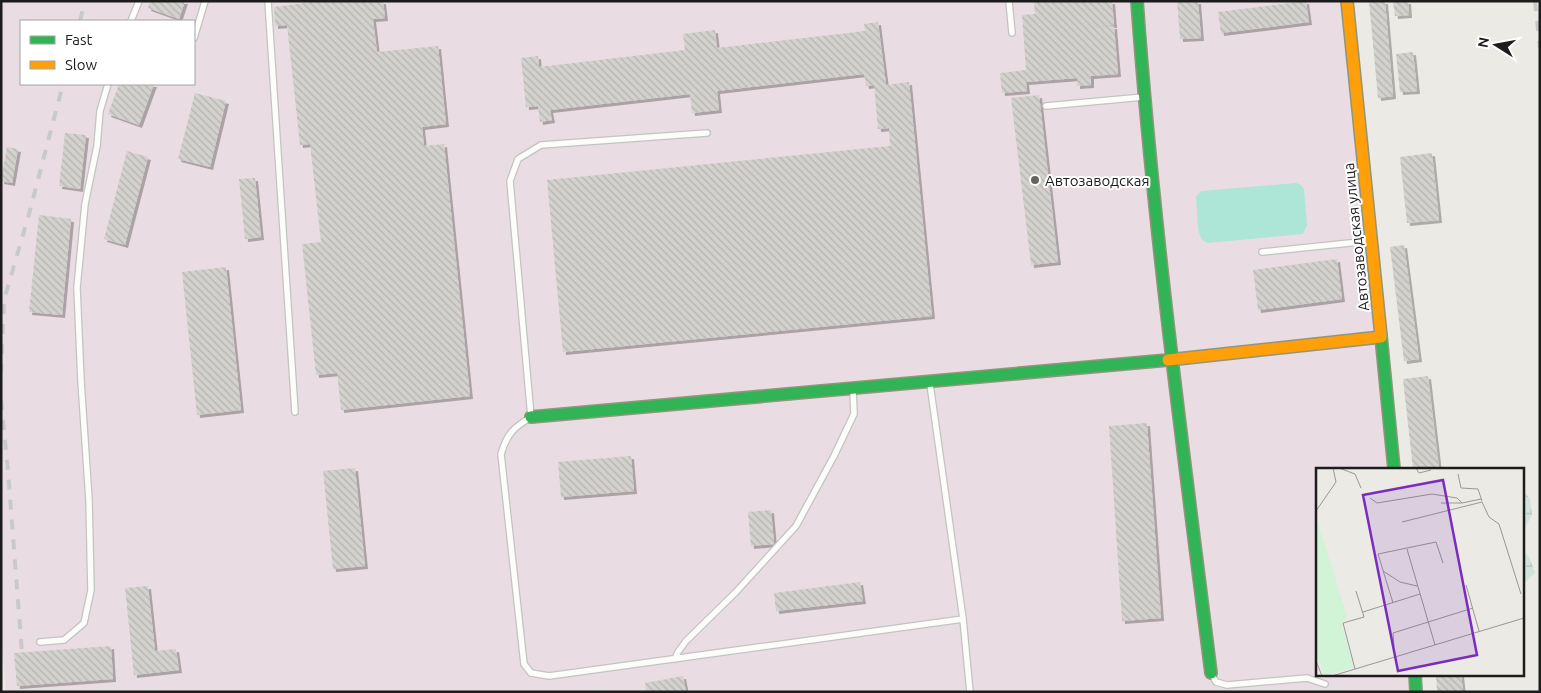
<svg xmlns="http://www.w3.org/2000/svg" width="1541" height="693" viewBox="0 0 1541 693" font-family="Ubuntu,sans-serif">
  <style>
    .industrial { fill: #e9dde3; fill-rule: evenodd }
    .wetland { fill: url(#wetland-marsh) }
    .pitch { fill: #ade5d6 }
    .building { fill: url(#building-back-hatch); filter: url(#shadow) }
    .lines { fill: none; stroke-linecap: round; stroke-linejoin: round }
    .lane-casing { stroke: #c3c3c1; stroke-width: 8 }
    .fast-casing { stroke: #90957c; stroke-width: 14 }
    .slow-casing { stroke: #90957c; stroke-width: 14 }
    .lane { stroke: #fcfcfb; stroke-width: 5.5 }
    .fast { stroke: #30b455; stroke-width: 11 }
    .slow { stroke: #ff9f0a; stroke-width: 11 }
    .rail { stroke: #c9c9c8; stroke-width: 4; stroke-dasharray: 10 10; stroke-linecap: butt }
    .poi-dot { fill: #646462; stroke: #fff; stroke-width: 2 }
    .labels { text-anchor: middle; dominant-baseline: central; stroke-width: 4; stroke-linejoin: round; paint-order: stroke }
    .poi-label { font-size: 15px; fill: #1c1c1c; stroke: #fff; text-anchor: start }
    .street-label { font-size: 15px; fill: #1c1c1c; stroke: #fff }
    .inset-road { fill: none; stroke: #989895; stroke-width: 1 }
    .view { fill: #7b2cbf; fill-opacity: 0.15; stroke: #7b2cbf; stroke-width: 2.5 }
    .inset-edge { fill: none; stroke: #1c1c1c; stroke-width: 2.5 }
  </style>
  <defs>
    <pattern id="wetland-marsh" width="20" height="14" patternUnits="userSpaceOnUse" patternTransform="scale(1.25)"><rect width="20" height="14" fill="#d2e3db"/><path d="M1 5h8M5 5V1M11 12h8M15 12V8" fill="none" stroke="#b4c2bb"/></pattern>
    <pattern id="building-back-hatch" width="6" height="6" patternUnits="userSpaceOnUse" patternTransform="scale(1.25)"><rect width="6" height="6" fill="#d3d2ce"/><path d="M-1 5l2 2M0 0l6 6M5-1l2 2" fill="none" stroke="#b5b4b0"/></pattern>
    <filter id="shadow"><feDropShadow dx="3" dy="3" stdDeviation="0" flood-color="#0004"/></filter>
  </defs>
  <rect width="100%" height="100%" fill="#ebeae5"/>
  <path class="industrial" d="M1,1H1341L1388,469H1317V674H1409L1410,692H6L1,635ZM21,21H194V84H21Z"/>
  <path class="wetland" d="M1522,489L1530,499L1532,515L1522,533Z
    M1522,549L1529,557L1535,573L1524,583L1522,586Z"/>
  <path class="pitch" d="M1296,183L1301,185L1304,189L1307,225L1303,234L1207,243L1201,239L1198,228L1196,197L1201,191Z"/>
  <path class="building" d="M150,1H185L179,19L148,8Z
    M319,1H383L385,18L373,19L377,52L438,46L446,124L422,127L424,146L444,144L470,396L341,410L337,373L316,375L302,244L321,242L310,144L300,145L287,25L275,26L274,7Z
    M1034,1H1112L1114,25L1082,27L1114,26L1118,74L1091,76V85L1077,86V78L1026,82L1027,91L1002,93L1000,73L1026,70L1022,15L1035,14Z
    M1177,1H1198L1201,38L1180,39Z
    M1306,1L1309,22L1221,33L1218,12Z
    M1369,1H1385L1393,96L1378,98Z
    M1393,1H1408L1409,15L1395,16Z
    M878,22L886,85L909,82L932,316L563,352L547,180L890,146L889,128L878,129L874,85L866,86L864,74L717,91L719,110L692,113L690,94L550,110L552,120L540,122L538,106L526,107L521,58L538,56L539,67L685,50L683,34L715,30L717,48L865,31L864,24Z
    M1413,52L1417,91L1400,92L1396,54Z
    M119,84H154L139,125L108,114Z
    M195,93L226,101L210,167L178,159Z
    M1039,95L1058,262L1031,265L1011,98Z
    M65,133L86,135L80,189L59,186Z
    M7,147L18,149L12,183L1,181Z
    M127,151L148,157L125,245L104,239Z
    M1432,153L1439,220L1407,223L1400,157Z
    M255,178L261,237L245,239L239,179Z
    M39,215L71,219L62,315L29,312Z
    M1404,245L1419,359L1404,361L1390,247Z
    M1337,259L1342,299L1258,310L1253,270Z
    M226,267L241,410L197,415L182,272Z
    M1428,376L1439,469H1413L1403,379Z
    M1147,423L1161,618L1122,621L1109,426Z
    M631,456L634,491L561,497L558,462Z
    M355,468L365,566L333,569L323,471Z
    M771,510L774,544L751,546L748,512Z
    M860,582L863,601L776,611L774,593Z
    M148,586L155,651L176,649L179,670L134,675L125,588Z
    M111,646L113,679L17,686L14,653Z
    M1436,674H1461L1463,692H1437Z
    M683,676L686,692H646L645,683Z"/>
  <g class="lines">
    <g class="lane-casing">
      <path id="lane" d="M268,1L295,412
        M1009,1L1012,33
        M131,21L139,1
        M194,38L205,1
        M1046,106L1143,97
        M707,133L541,145L518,159L510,181L531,417C513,428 507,434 501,454L524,664L531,673L549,676L963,619
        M1262,252L1369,241
        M930,384L963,619L970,692
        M40,642L64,640L84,623L91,590L89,500L81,381L77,288L85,204L97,146L100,111L108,84
        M675,659L678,652L686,641L736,592L796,526L834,456L854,414L853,390
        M1212,675L1216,682L1227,685L1307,678L1325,684"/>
    </g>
    <g class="fast-casing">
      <path id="fast" d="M1137,1C1153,226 1183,449 1211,673
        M1381,336L1394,469
        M531,417L1168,360
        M1415,674L1416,692"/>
    </g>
    <g class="slow-casing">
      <path id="slow" d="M1347,1L1381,336
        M1168,360L1381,337"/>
    </g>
    <use href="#lane" class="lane"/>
    <use href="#fast" class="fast"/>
    <use href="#slow" class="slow"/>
    <path class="rail" d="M1535,1L1540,48
      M80,21L85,1
      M1,374L4,300L29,214L63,84
      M1,400L8,471L22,653"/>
  </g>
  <circle class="poi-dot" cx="1035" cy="180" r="5"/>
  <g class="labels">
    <g class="poi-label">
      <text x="1045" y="180">Автозаводская</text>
    </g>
    <g class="street-label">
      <text transform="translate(1356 237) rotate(-96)">Автозаводская улица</text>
    </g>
  </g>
  <g transform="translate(1316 468)">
    <rect width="208" height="208" fill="#ebeae5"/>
    <path d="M0,48L31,149L25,154L38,199L9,207L0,186Z" fill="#d1f3d6"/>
    <path class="inset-road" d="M23,0L39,6L45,20M100,0L103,5L115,2M142,6L145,20L162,21L166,33M54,30L61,35L116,26L141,30L146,35L165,31M125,35H146M0,43L20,14L17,0M86,54L166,34L173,49L183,56L205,126M91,81L119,177M67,103L84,114L101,118M150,117L163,163M77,135L62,86L120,74L127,95M47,144L104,126M78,178L77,165L157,140M0,193L6,208M39,201L27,155L48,149L40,123M16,208L208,150"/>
    <path class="view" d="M127,12L161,187L82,203L47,27Z"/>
    <rect width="208" height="208" class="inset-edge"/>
  </g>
  <rect width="1541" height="693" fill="none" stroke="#1c1c1c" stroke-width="5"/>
  <rect x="20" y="20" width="175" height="65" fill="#ffffff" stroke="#a4a4a4"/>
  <rect x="30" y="36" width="25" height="8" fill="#30b455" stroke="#a4a4a4"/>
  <text x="65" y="45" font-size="15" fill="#1c1c1c">Fast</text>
  <rect x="30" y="61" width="25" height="8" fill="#ff9f0a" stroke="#a4a4a4"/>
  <text x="65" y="70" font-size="15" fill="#1c1c1c">Slow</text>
  <g transform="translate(1496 45) rotate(281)" stroke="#ffffff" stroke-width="4" paint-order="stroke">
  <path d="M0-4L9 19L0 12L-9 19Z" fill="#1c1c1c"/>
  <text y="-8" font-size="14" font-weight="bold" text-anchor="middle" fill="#1c1c1c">N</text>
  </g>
</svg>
